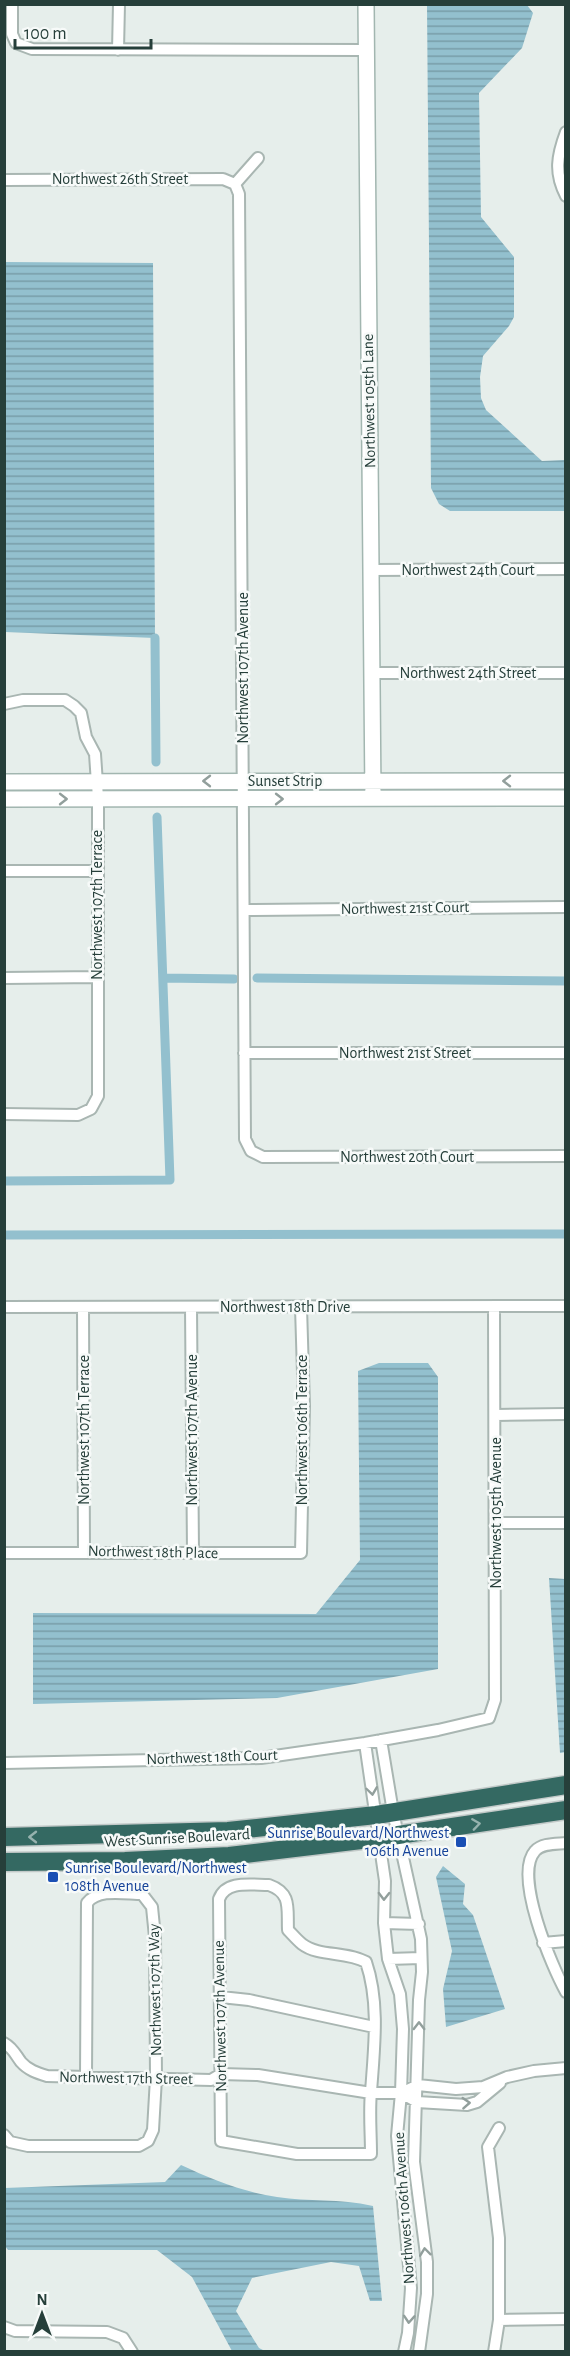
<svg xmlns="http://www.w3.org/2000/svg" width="570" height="2356" viewBox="0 0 570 2356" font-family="'Alegreya Sans',sans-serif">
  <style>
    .water { fill: url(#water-rules) }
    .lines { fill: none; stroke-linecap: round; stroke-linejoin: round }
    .canal { stroke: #93c0ce; stroke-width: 9 }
    .street-casing { stroke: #a9b6b2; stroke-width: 14 }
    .secondary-casing { stroke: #a2b6b0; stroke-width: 18 }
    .highway-casing { stroke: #c2c9c8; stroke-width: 21 }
    .street { stroke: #fff; stroke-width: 10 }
    .secondary { stroke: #fff; stroke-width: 15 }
    .highway { stroke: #346962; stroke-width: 18 }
    .oneway { stroke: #929f9c }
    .oneway2 { stroke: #96b2ae }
    .transit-dot { fill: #1a4fb4; stroke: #f7faf9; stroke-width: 2 }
    .labels { text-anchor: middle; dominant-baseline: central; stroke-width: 5; stroke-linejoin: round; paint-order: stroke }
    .street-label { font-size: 16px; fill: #263f3a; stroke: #f7faf9 }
    .transit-label { font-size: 16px; fill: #164399; stroke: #f7faf9; text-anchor: end }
  </style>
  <defs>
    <pattern id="water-rules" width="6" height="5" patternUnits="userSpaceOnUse" patternTransform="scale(1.5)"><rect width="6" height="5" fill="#93c0ce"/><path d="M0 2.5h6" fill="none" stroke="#789da8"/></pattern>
  </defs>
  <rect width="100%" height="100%" fill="#e6eeeb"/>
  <path class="water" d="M427,5H527L533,13L522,48L479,93L481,217L514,257V317L509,326L483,356L480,377L481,398L486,410L542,461L565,460V511H450L439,504L431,488Z
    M5,262L153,263L155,638L5,632Z
    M379,1363H428L438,1377V1669L277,1698L33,1704V1613L316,1614L360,1560L358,1371Z
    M549,1578L565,1579L566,1752L560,1753Z
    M443,1866L465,1884L463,1904L473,1915L505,2009L446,2027L443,1989L452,1951L436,1877Z
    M181,2165C211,2179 243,2192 277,2197C309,2202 339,2198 373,2206L382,2301H370L359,2266L331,2262L252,2278L236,2311L259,2348L265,2351H232L192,2277L157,2250H8L5,2246V2188L165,2182Z"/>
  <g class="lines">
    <path class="canal" d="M155,638L156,762
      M163,978L234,979
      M257,978L566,981
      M4,1181L170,1180L157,817
      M4,1235L566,1234"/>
    <g class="street-casing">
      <path id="street" d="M12,4V34L16,43L32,49L366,50
        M118,50L119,4
        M566,132C557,156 554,173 566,196
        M4,180L223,179L235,184
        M235,184L239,194L245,1139L251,1151L263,1157L566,1156
        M235,184L258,158
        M371,570L566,569
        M371,673H566
        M4,704L23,700H65L74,706L81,713L86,737L95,754L98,798V1096L91,1109L78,1115L4,1114
        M4,871H97
        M245,910L566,907
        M4,978L97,977
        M244,1053H566
        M4,1307L566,1306
        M83,1307L84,1552
        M191,1307L193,1553
        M496,1415L566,1414
        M495,1523H566
        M4,1553H301L304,1406L301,1307
        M381,1740L393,1812L421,1939L422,1972L419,2000L414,2162L427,2262V2294L419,2352
        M365,1743L385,1881L384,1923L388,1959L400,1994L403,2029L401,2093L397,2136L411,2288L408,2333L404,2352
        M4,1763L261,1758L365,1743L438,1730L489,1718L495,1700L494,1307
        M566,1843C556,1844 542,1843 535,1851C513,1875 552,1967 566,1992
        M269,1885C292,1893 287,1909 288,1930C292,1934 297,1940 302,1944C319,1957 346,1951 366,1962C380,2003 374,2049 371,2092C369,2112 371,2133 371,2154H297L221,2141L219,1899C226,1880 251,1885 269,1885Z
        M384,1923L419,1924
        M543,1943L566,1941
        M388,1959L421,1958
        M221,1997L249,2000L374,2027
        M4,2043C13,2048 15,2054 21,2062C28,2070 37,2073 47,2076L211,2080L221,2074L258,2075L371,2093H401L418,2085L456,2089L483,2087L507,2077L534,2071L566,2068
        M401,2093L417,2102L467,2105L477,2102L500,2083
        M4,2135L10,2142L28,2146H139L148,2141L153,2130L156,2078L155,1937L152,1907L142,1894C125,1894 98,1888 87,1903L86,2077
        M499,2320L566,2319
        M4,2327L15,2331L107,2332L123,2338L132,2352
        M494,2352L499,2320V2238L488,2147L499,2128"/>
    </g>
    <g class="secondary-casing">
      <path id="secondary" d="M366,4L373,798
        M4,782L566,781
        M4,799L566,798"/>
    </g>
    <g class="highway-casing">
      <path id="highway" d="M4,1837L228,1831L376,1815L566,1785
        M4,1862L125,1861L229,1856L378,1838L566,1810"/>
    </g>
    <use href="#street" class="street"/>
    <use href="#secondary" class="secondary"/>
    <use href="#highway" class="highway"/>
  </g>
  <defs><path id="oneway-chevron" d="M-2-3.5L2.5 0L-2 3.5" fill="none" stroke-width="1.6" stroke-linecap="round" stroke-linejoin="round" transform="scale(1.5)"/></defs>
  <g class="oneway">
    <use href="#oneway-chevron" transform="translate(207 781) rotate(180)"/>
    <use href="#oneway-chevron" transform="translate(507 781) rotate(180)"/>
    <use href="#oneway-chevron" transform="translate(63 799)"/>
    <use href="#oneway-chevron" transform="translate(279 799)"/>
    <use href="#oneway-chevron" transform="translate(372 1791) rotate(82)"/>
    <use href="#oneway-chevron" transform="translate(384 1896) rotate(91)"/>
    <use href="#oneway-chevron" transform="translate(419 2026) rotate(-90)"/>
    <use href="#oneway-chevron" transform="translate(466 2103) rotate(-4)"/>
    <use href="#oneway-chevron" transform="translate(425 2252) rotate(-97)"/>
    <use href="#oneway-chevron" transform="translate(409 2319) rotate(94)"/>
  </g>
  <g class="oneway2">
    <use href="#oneway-chevron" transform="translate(476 1824) rotate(-8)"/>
    <use href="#oneway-chevron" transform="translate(33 1837) rotate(180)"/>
  </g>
  <g class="transit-dot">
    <rect x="455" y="1836" width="12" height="12" rx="3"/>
    <rect x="47" y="1871" width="12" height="12" rx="3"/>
  </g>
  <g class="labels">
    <g class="street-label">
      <text x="120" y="179">Northwest 26th Street</text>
      <text transform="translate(369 401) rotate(-91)">Northwest 105th Lane</text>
      <text x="468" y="570">Northwest 24th Court</text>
      <text transform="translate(243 668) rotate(-90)">Northwest 107th Avenue</text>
      <text x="468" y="673">Northwest 24th Street</text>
      <text x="285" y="781">Sunset Strip</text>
      <text transform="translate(97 905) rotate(-90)">Northwest 107th Terrace</text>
      <text transform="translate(405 908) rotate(-1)">Northwest 21st Court</text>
      <text x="405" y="1053">Northwest 21st Street</text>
      <text x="407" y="1157">Northwest 20th Court</text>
      <text x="285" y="1307">Northwest 18th Drive</text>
      <text transform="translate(84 1430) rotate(-90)">Northwest 107th Terrace</text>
      <text transform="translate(192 1430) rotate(-90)">Northwest 107th Avenue</text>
      <text transform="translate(302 1430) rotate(-90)">Northwest 106th Terrace</text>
      <text transform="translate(496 1513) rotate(-90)">Northwest 105th Avenue</text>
      <text transform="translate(153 1552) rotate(1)">Northwest 18th Place</text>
      <text transform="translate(212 1757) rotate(-2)">Northwest 18th Court</text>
      <text transform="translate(177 1838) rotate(-3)">West Sunrise Boulevard</text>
      <text transform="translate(155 1990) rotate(-91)">Northwest 107th Way</text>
      <text transform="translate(220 2016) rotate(-91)">Northwest 107th Avenue</text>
      <text transform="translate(126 2078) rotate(1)">Northwest 17th Street</text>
      <text transform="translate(404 2208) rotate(-94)">Northwest 106th Avenue</text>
    </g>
    <g class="transit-label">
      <text x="449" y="1833">Sunrise Boulevard/Northwest<tspan x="449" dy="18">106th Avenue</tspan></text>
      <text x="65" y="1868" text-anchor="start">Sunrise Boulevard/Northwest<tspan x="65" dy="18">108th Avenue</tspan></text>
    </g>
  </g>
  <rect width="570" height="2356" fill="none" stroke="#263f3a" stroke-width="12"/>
  <g transform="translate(42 2314)" stroke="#f7faf9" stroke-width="4.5" paint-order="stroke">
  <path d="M0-4.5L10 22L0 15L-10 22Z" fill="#263f3a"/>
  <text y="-9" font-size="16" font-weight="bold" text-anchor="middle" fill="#263f3a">N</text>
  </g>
  <path d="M15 39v9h136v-9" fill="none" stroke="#263f3a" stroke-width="3"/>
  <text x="24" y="39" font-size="18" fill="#263f3a" stroke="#f7faf9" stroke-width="4.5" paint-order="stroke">100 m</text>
</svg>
